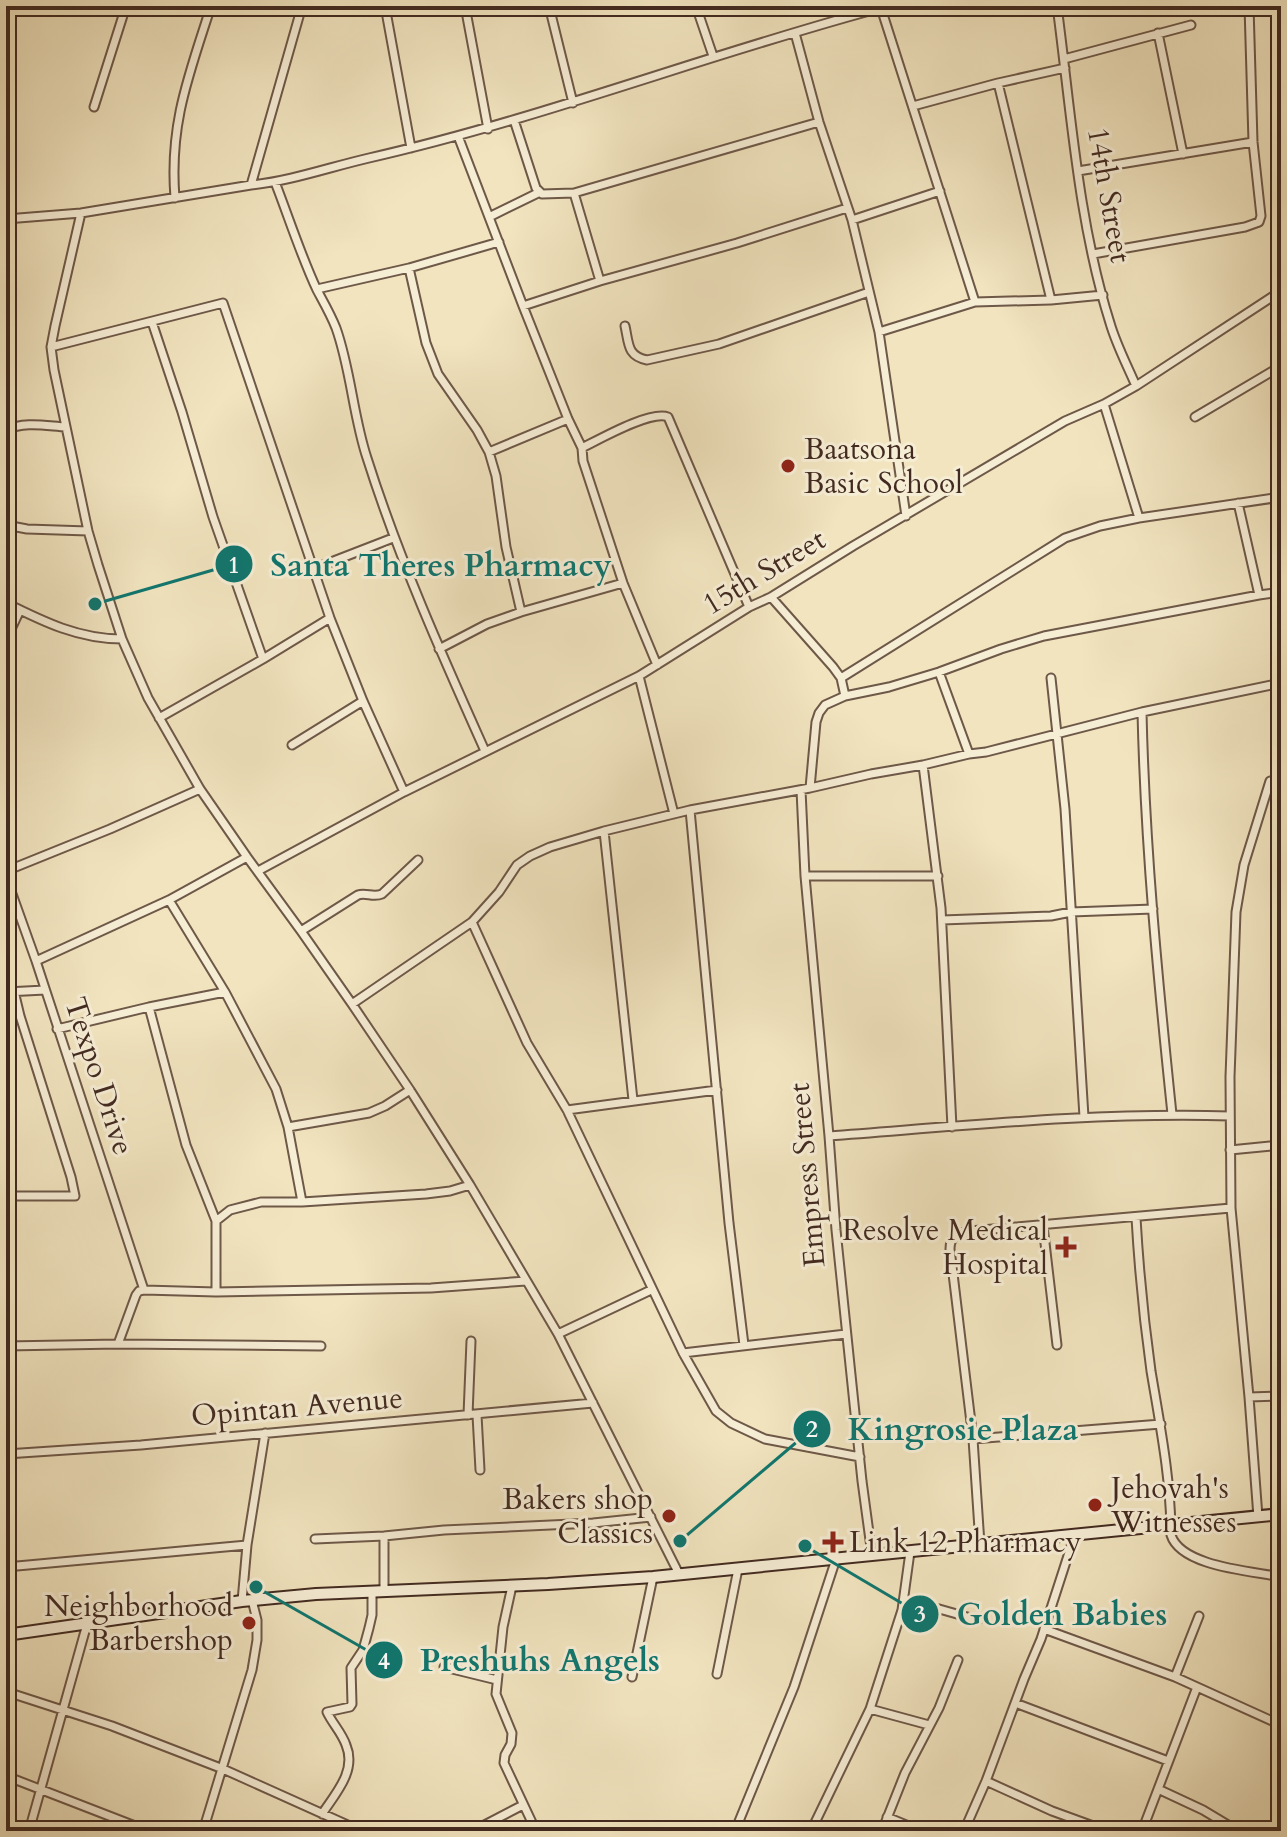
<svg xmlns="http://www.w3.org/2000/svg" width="1287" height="1837" viewBox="0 0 1287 1837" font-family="Cardo,serif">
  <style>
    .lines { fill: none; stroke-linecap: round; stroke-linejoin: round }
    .minor-casing { stroke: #6e5848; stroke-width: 11 }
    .secondary-casing { stroke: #422a20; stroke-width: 14 }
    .minor { stroke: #f6edd5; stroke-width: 7 }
    .secondary { stroke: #f6edd5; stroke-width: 10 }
    .poi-dot { fill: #8f2418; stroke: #f6edd5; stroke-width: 3 }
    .labels { text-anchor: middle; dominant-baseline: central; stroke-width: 6; stroke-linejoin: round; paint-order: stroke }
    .street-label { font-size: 30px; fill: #422a20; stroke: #f6edd5 }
    .poi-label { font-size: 30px; fill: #422a20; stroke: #f6edd5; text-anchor: start }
    .leader { fill: none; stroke: #0f766e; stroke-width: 3 }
    .callout-dot { fill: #0f766e; stroke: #f6edd5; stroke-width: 3 }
    .mark-label { font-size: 24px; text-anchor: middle; font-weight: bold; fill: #fff }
    .callout-label { font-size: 32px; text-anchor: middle; font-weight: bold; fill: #0f766e; stroke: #f6edd5; stroke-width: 6; stroke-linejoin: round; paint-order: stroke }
  </style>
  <rect width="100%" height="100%" fill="#f1e4bf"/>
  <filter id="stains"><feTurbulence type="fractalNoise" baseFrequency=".0025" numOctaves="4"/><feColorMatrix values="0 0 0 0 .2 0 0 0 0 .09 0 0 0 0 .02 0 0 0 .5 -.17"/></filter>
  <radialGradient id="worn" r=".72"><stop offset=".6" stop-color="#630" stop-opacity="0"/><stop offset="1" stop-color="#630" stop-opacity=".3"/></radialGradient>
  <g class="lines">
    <g class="minor-casing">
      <path id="minor" d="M385,6L411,148
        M465,6L488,129
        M549,6L573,103
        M696,6L713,56
        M1057,6C1071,111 1078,222 1110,323C1116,344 1127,365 1136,386
        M881,8L975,302
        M795,33L819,122L852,220L879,332L906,516
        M1158,33L1183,154
        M1064,59L1191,25
        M998,83L1051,300
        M913,106L998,83L1065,68
        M94,107L126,6
        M514,120L536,188L542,194L574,193L819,122
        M458,136L523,306L568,419L582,448L583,461L623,583L657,665
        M1078,171L1253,142
        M275,182C289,218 301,256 317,290C324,303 331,315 336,328C351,370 353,416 367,458C399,559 442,655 485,751
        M251,185L302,6
        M574,193L600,281
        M175,198C169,124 189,75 211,6
        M81,213L55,326L51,347L54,370L88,531L98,565L122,639L148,698L200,789L247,857L301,931L352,1004L410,1090L470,1185L558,1334L679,1574
        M489,217L540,192
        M6,219L81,213L251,185C291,181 330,167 369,158C545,118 713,52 888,6
        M852,220L940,191
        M1093,254L1245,227L1259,222L1261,216L1253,142L1249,6
        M409,268L426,343L438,374L477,430L489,452L496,476L506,547L521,612
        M317,289L409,268L499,242
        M523,306L600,281L737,243L847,208
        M152,322L182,412L213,517L263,659
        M625,326C629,344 627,356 647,360L719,344L869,292
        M879,332L975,302L1051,300L1103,295
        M51,347L223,303L330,618L363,701L404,792
        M1104,404L1139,518
        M1195,417L1281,366
        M6,430C24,421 47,426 66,427
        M582,448C600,439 651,410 668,417L749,607
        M489,452L568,419
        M1238,503L1259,595
        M6,525L27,529L88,531
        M313,569L393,538
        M771,597L833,667L841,678L845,696
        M6,603C44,622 79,639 122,639
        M6,640L20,610
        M439,649L487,624L521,612L623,583
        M939,672L969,754
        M639,676L674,814
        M841,678L1065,538L1100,526L1139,518L1281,497
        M1051,678L1065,809L1084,1117
        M1142,712C1145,846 1158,980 1172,1114
        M159,718L263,659L330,618
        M292,745L363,701
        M923,765L941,908L952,1127
        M810,788L816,722L819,713L825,705L845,696L889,687L939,672L1001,649L1044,636L1259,595L1281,592
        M801,790L805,876L829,1136L836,1230L862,1481L872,1555
        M690,810L729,1223L744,1345
        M604,831L633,1100
        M6,871L110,829L200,789
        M258,871L404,792L639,676L749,607L771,597L853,546L1065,421L1104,404L1136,386L1281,291
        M805,876H938
        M6,877L36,961L144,1290
        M169,900L225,992L276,1089L288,1127L302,1202
        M942,920L1051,916L1071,912L1153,909
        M472,922L527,1043L567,1110L683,1353L716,1411L731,1423L765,1439L860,1457
        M301,931L358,895C366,892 373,898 382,894L418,860
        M36,961L169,900L247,857
        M6,992L45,990
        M352,1004L472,922L499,892L517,865L530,856L550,847L604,831L690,810L810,788L871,774L923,765L969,754L986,752L1142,712L1281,683
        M149,1007L186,1145L216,1221V1292
        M57,1029L149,1007L225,992
        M567,1110L717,1090
        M288,1127L369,1113L385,1106L410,1090
        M829,1136C963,1126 1096,1112 1230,1116
        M1230,1150L1281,1145
        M6,1196H75L71,1177L20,1016L14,991
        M1136,1218C1139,1269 1144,1321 1151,1371C1160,1425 1171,1480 1171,1535C1181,1567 1253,1571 1281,1577
        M216,1221L230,1210L261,1202H302L426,1194L450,1191L470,1185
        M1043,1226L1057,1345
        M558,1334L651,1290
        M118,1344L136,1295L139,1291L144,1290L216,1292L431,1288L526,1281
        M6,1346L118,1344L321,1346
        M683,1353L846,1334
        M1249,1397L1281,1396
        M468,1415L471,1341
        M477,1415L480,1470
        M973,1439L1161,1424
        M6,1454L141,1445L593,1403
        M1258,1517L1249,1397L1231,1208L1230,1077L1236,912L1244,865L1270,781
        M315,1539L384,1536L444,1530L593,1523L651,1517
        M980,1544L973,1439L950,1249C950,1236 958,1233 970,1231L1231,1208
        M6,1567L247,1545
        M512,1586L503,1627L496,1694L512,1733L511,1744L505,1755L504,1763L536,1831
        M384,1591V1536
        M904,1599L978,1620
        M242,1601L247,1545L265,1433
        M1044,1629L1175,1677L1281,1725
        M444,1667L497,1680
        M717,1674L738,1569
        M632,1677L653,1577
        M1175,1677L1199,1616
        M7,1692L112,1726L223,1769L361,1831
        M1015,1703L1168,1761
        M870,1709L929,1725
        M6,1776L148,1831
        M986,1781L1052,1811L1107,1831
        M1158,1789L1203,1810L1238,1831
        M322,1814C335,1794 357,1771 346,1745C342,1733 332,1723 327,1712L350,1707L352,1704L351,1668L363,1650L369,1628L372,1615V1592
        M887,1817L921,1831
        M29,1831L87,1624
        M203,1831L252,1670L257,1640V1620L252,1600
        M473,1831L523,1805
        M735,1831L794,1687L836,1559
        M811,1831L870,1709L902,1610L910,1552
        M882,1831L905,1773L939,1708L958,1660
        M964,1831L986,1781L1024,1679L1041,1639L1075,1534
        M1142,1831L1197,1687"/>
    </g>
    <g class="secondary-casing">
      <path id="secondary" d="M6,23L11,6
        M6,1635L242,1601L316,1594L548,1584L653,1577L1281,1514"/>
    </g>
    <use href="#minor" class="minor"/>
    <use href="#secondary" class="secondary"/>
  </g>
  <g class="poi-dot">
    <circle cx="788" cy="466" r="8"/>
    <path d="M1062 1235h8v8h8v8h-8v8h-8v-8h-8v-8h8z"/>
    <circle cx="1095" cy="1505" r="8"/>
    <circle cx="669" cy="1516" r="8"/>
    <path d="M829 1530h8v8h8v8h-8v8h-8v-8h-8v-8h8z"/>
    <circle cx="249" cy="1623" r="8"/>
  </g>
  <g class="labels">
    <g class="street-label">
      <text transform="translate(1109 195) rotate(80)">14th Street</text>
      <text transform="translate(764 572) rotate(-31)">15th Street</text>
      <text transform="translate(99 1076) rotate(72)">Texpo Drive</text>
      <text transform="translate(807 1175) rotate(-95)">Empress Street</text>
      <text transform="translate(297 1407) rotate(-5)">Opintan Avenue</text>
    </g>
    <g class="poi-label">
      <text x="804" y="449">Baatsona<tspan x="804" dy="34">Basic School</tspan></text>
      <text x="1048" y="1230" text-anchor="end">Resolve Medical<tspan x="1048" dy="34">Hospital</tspan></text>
      <text x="1111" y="1488">Jehovah's<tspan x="1111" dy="34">Witnesses</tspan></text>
      <text x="653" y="1499" text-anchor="end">Bakers shop<tspan x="653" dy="34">Classics</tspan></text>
      <text x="849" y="1542">Link 12 Pharmacy</text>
      <text x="233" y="1606" text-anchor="end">Neighborhood<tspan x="233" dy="34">Barbershop</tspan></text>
    </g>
  </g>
  <path class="leader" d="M95 604L234 564M680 1541L812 1429M805 1546L920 1614M256 1587L384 1660"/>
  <g class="callout-dot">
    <circle cx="95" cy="604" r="8"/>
    <circle cx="680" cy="1541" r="8"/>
    <circle cx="805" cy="1546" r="8"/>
    <circle cx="256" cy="1587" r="8"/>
    <circle cx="234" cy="564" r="20"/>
    <circle cx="812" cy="1429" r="20"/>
    <circle cx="920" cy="1614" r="20"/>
    <circle cx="384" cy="1660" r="20"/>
  </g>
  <g class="mark-label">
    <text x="234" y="573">1</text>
    <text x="812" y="1437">2</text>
    <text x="920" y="1622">3</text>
    <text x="384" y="1669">4</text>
  </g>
  <g class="callout-label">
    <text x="441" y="576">Santa Theres Pharmacy</text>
    <text x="963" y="1440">Kingrosie Plaza</text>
    <text x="1062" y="1625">Golden Babies</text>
    <text x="540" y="1671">Preshuhs Angels</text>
  </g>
  <rect width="1287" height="1837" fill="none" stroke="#f1e4bf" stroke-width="32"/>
  <rect x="8" y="8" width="1271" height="1821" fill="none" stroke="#422a20" stroke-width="4"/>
  <rect x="16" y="16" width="1255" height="1805" fill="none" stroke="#422a20" stroke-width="2"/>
  <rect width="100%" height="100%" filter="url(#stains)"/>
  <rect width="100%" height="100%" fill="url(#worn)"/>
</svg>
